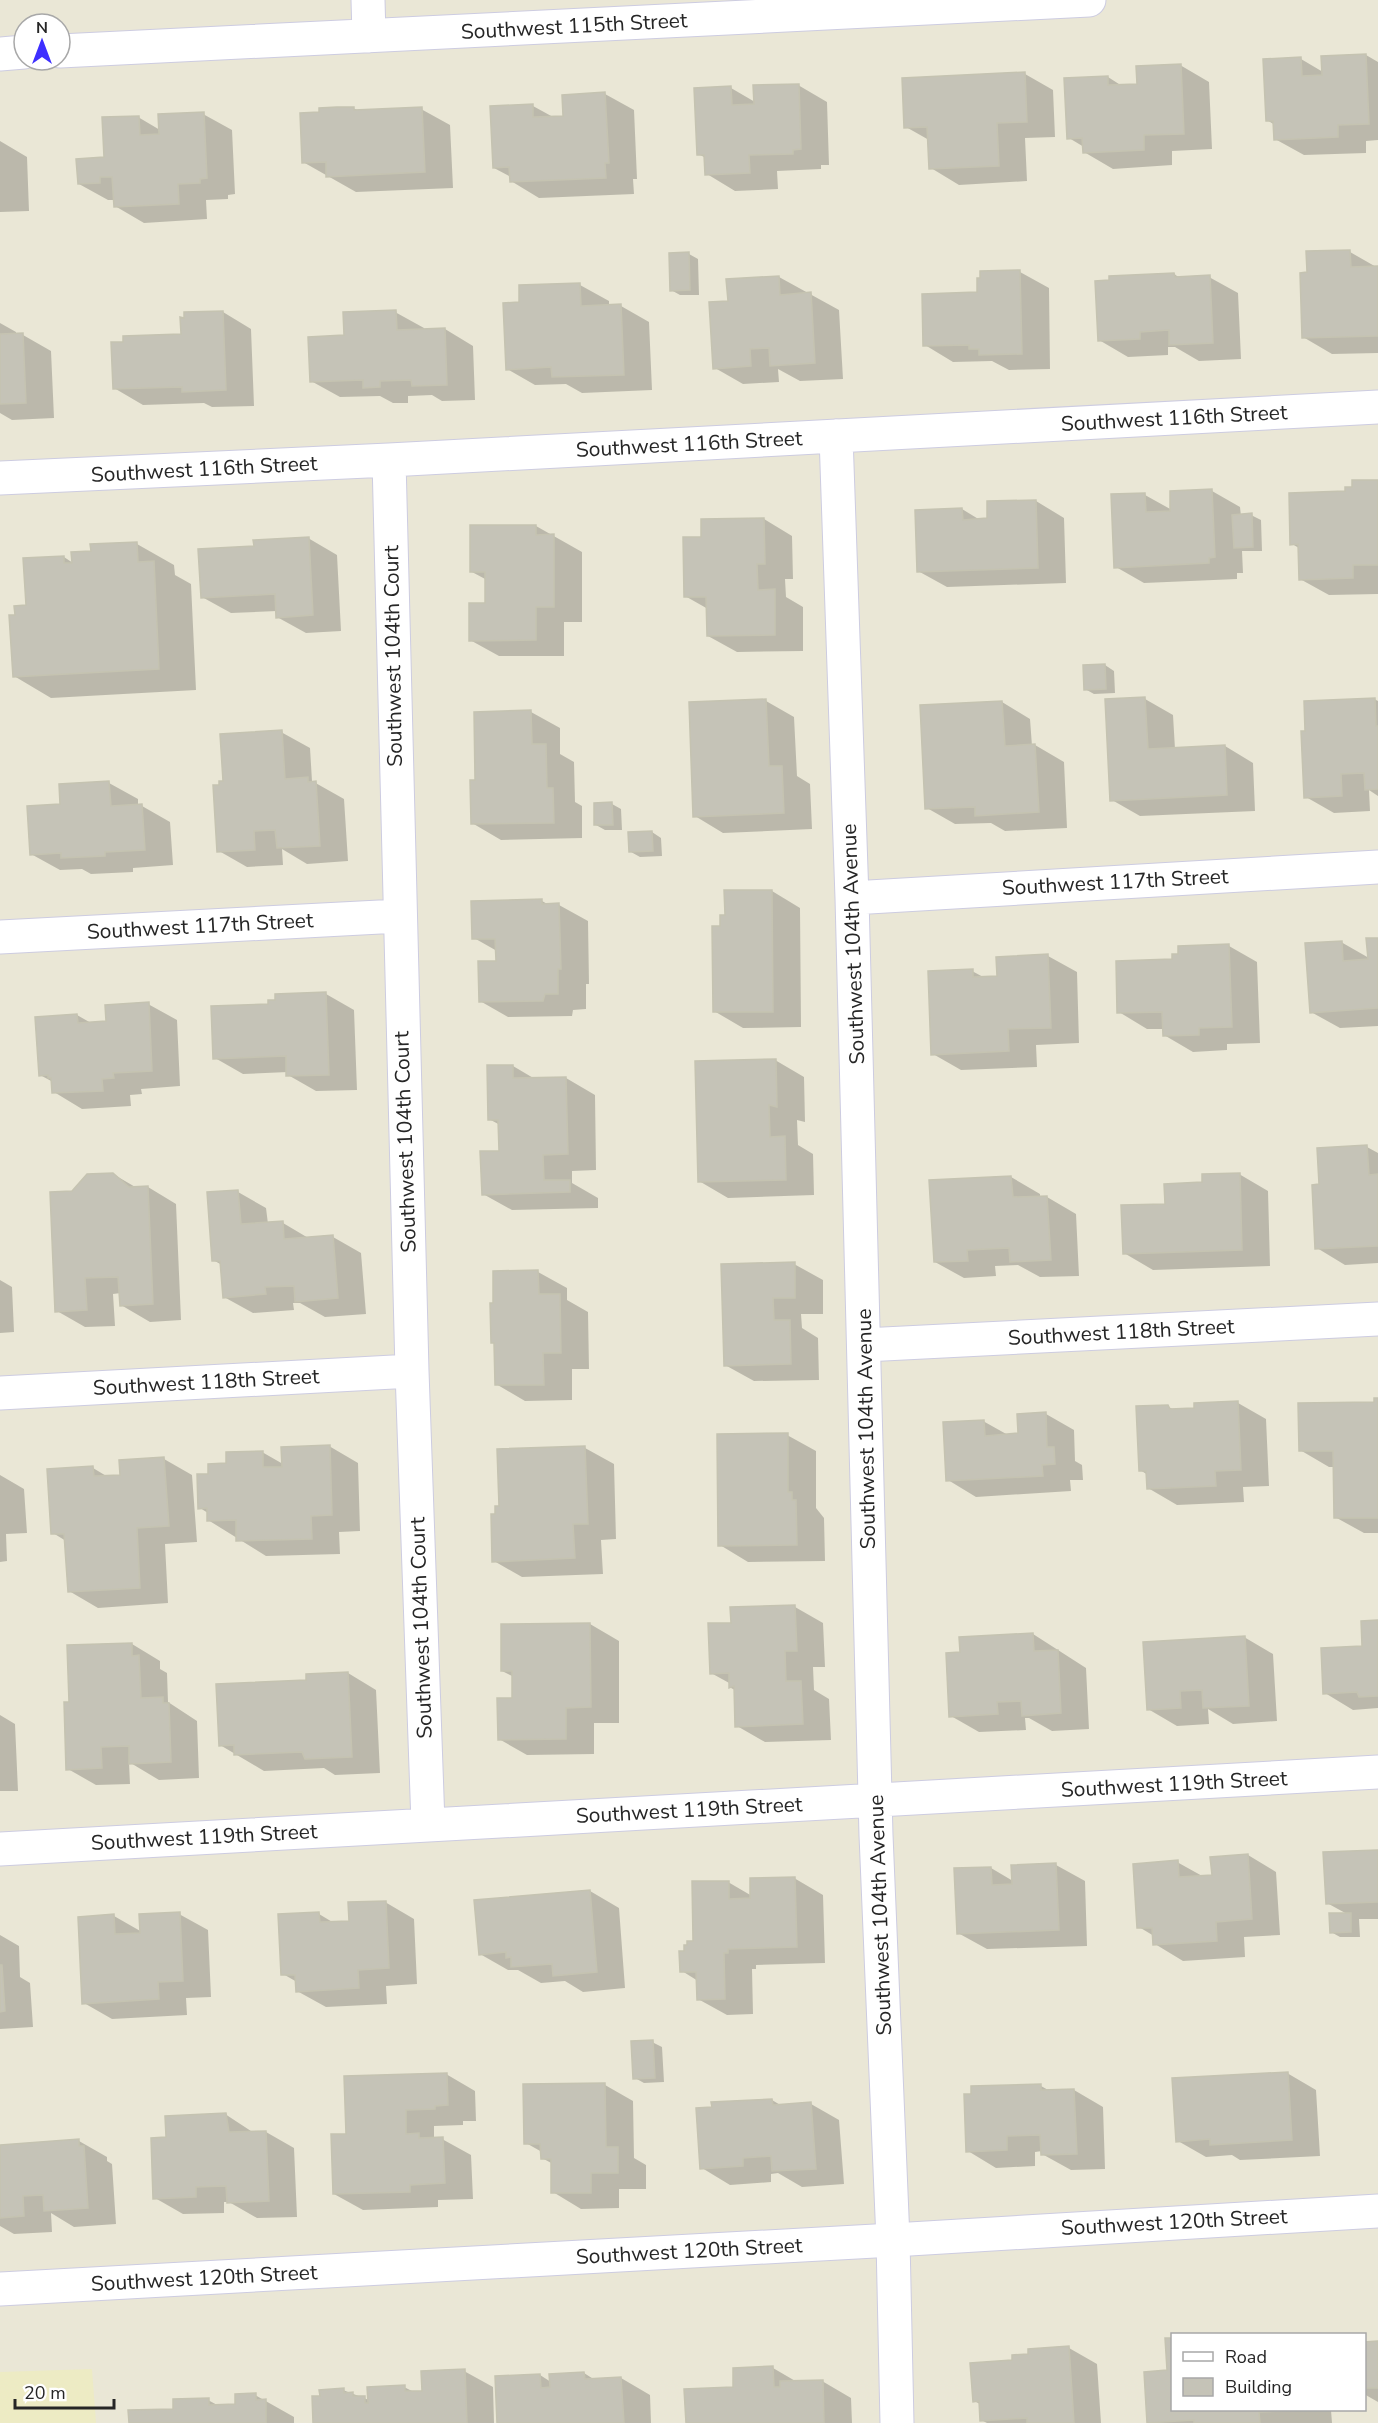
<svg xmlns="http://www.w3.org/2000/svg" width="1378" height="2423" viewBox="0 0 1378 2423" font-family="'Nunito Sans',sans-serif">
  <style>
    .education { fill: #edebc4 }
    .shadow { fill: #0003 }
    .building { fill: #c5c3b7; stroke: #c5c3b1; stroke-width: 1.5 }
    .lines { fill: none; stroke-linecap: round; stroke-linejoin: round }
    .minor-casing { stroke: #cdcce1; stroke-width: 35 }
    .tertiary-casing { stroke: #cdcce1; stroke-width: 35 }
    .minor { stroke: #fff; stroke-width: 33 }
    .tertiary { stroke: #fff; stroke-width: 33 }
    .labels { text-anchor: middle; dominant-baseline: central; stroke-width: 4.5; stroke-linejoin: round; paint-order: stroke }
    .street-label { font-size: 21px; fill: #262626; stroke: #fff }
  </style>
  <rect width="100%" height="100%" fill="#eae7d6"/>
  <path class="education" d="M92,2369L96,2423H0V2372Z"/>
  <path class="shadow" d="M1366,55L1378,62V140L1366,141V153L1304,155L1275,139V125L1267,120L1301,59L1323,72Z
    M1180,65L1209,82L1212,149L1172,151V165L1113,169L1084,152V147L1069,138L1108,77L1122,86L1138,85Z
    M1025,74L1053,90L1055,137L1025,138L1027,181L959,185L931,168L929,140L906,127Z
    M798,85L827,102L829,165H821V169L777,171L778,189L735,191L707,174L706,158L698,154L731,88L755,102Z
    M605,94L634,110L637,179H633L634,194L539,198L511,181V177L494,168L533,106L553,117H565Z
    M353,108L359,111L421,109L450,125L453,188L356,192L303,162Z
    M203,114L232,130L235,194L228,195V199L206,200L207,219L144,223L115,206V200H108L79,184L106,159L138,117L160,130Z
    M0,141L27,157L29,211L0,212Z
    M1350,252L1378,268V353L1332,354L1303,337Z
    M689,254L698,259L699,295H680L671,290Z
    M982,272H1020L1049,288L1050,369L1009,370L992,361L953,362L925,345L979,294Z
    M1174,274L1180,278L1209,277L1238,293L1241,359L1199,361L1175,347H1168V355L1128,357L1099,340Z
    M779,277L839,310L843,379L800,381L778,369L779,382L743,384L715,368L729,302Z
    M580,285L609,301V306H621L649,322L652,390L582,393L566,384L535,385L507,369L521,304Z
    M223,312L251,329L254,406L212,407L204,403L143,405L114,388L182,336Z
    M395,312L424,328V330L445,329L473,346L475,400L442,401L432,395L408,396V403H393L380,396L340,397L311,381L346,337Z
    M0,323L16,332V335H23L51,351L54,418L12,420L0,413Z
    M1378,481V594L1329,595L1300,579L1299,548L1292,544L1347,492Z
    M1212,491L1240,507L1241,516L1251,515L1261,520L1262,551H1242L1243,573H1237V579L1144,583L1116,567L1145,495L1172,510Z
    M1036,501L1064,518L1066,583L947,587L918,571L962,509L980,520H989Z
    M764,519L792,536L793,579H785L786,597L803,607V651L737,652L708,636V609L685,596L702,539Z
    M536,526L582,552V622H564V656H499L470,640L487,605V580L472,572Z
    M308,538L337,555L341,631L306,633L277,617V611L231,613L202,597L255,547Z
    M137,544L174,565L175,575L191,584L196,690L51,698L14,676L17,617L28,606L25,560L64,557L73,563L93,552Z
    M1105,665L1114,671L1115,693L1094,694L1085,689Z
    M1145,699L1173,715L1175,749L1225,746L1253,763L1255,811L1140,816L1112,800Z
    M1374,699L1378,701V796L1369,790L1370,811L1334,813L1306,797Z
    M766,701L794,717L797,776L810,784L812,829L723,833L695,816Z
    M1002,702L1030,719L1032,746L1035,745L1064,762L1067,828L1005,831L991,823L955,824L927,808Z
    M531,712L560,728V754L574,762L575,802L582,806V838L501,840L472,823L477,781L475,713Z
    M281,732L310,748L312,781L344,799L348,861L307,864L282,849L283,865L247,867L219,851L220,786Z
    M109,783L138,799V806H142L170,822L173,865L133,868V872L91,874L82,869L60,870L31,854Z
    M612,804L621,809L622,830H605L596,825Z
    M652,832L661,838L662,856L640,857L631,852Z
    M772,891L800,908L801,1027L743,1028L714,1011L726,916Z
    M542,901L549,905H559L588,921L589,984H586V1009L573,1010L572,1016L508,1017L480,1001L497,963V951L474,938L473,902Z
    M1378,939V1026L1340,1028L1311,1012L1341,942L1369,958Z
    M1229,946L1257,962L1260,1043L1227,1044V1050L1193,1052L1164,1035V1029H1147L1119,1012L1179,955Z
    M1048,956L1077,972L1079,1043L1036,1045L1037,1067L961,1070L933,1054L972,971L985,978L998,977L997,958Z
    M326,994L354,1010L357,1090L316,1091L288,1075V1072L243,1074L215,1058L270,1005Z
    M148,1004L177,1020L180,1086L141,1089L142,1094L130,1095L131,1106L82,1109L54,1092L53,1082L40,1075L77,1015L91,1023L108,1022Z
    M775,1060L804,1077L805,1122L797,1120L798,1145L813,1154L814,1195L728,1198L699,1181Z
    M513,1066L535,1079L566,1078L595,1095L596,1170L572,1171V1183L598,1198V1208L512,1210L483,1194L501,1152L500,1125L489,1119Z
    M1367,1147L1378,1153V1263L1345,1265L1317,1248L1320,1186Z
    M113,1174L137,1188L148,1187L176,1204L181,1320L150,1322L121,1305V1293L113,1294L115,1326L85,1327L57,1311L73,1192Z
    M1239,1174L1268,1191L1270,1266L1153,1270L1124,1253L1166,1205L1203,1183Z
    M1011,1177L1040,1194V1198L1047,1197L1076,1214L1079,1276L1040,1277L1018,1265L995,1266L996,1276L964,1278L935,1262Z
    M238,1192L266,1208L268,1224L283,1223L310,1239L333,1237L361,1253L366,1314L325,1317L300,1303H293L294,1310L253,1313L224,1297L222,1265L213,1260Z
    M794,1264L823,1280V1314H801L802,1328L818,1338L819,1380L754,1381L725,1365Z
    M494,1272H538L567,1288V1300L588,1312L589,1369H572V1400L525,1401L496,1384V1344L492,1342Z
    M0,1280L12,1287L14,1332L0,1333Z
    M1378,1399V1533H1364L1335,1517V1467H1329L1300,1450L1375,1404Z
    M1238,1403L1266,1419L1269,1486L1243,1487L1244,1502L1177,1505L1148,1488V1475L1140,1470L1167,1406L1174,1410L1195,1409Z
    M1046,1414L1074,1430L1075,1461L1082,1465L1083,1480H1070L1071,1491L976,1497L948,1480L983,1421L1008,1435H1020Z
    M787,1435L816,1451V1508L824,1518L825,1561L748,1562L720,1545Z
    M329,1446L358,1463L360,1531L339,1532L340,1554L266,1556L208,1520V1513L200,1508L209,1475L228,1465L262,1452L283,1464Z
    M585,1448L614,1464L616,1539L601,1540L603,1574L522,1577L494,1561L497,1515L501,1508L499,1451Z
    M164,1459L192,1475L197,1542L165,1544L168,1603L98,1608L69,1591L66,1541L53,1533L93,1468L108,1477L122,1476Z
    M0,1475L24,1489L27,1533L6,1534L7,1561L0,1562Z
    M795,1607L823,1623L825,1667H813L814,1690L829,1699L831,1740L765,1742L737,1726L735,1690L731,1688V1684L711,1673L732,1624Z
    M1378,1622V1708L1353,1710L1325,1693L1363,1647Z
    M590,1624L619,1641V1723H594V1754L527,1755L499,1739L514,1700V1677L502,1671V1626Z
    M1033,1634L1086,1668L1089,1729L1052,1731L1029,1718H1025L1026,1730L979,1732L951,1716L961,1653Z
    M1244,1637L1273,1654L1277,1721L1233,1724L1208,1709L1209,1724L1177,1726L1148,1709Z
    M132,1644L160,1661V1669L167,1673L168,1702L197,1721L199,1778L159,1780L129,1762L130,1784L96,1785L68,1769L70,1703Z
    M348,1673L376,1690L380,1773L335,1775L324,1768L264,1771L220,1745L308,1681Z
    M0,1715L15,1724L18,1791H0Z
    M1378,1851V1919H1359L1360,1937H1340L1331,1932L1347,1914L1327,1903Z
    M1248,1855L1276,1872L1280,1935L1244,1937L1245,1957L1183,1961L1155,1944L1154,1936L1139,1927L1177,1862L1204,1877H1213Z
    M1056,1865L1085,1881L1087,1946L987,1949L958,1933L991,1868L1013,1881V1866Z
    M794,1878L823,1895L825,1963L756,1965V1969H752L753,2014L727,2015L698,1999V1981L682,1971L686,1952L695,1942L728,1882L752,1896Z
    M590,1891L619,1908L625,1988L583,1992L565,1981L541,1983L518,1970H508L480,1954Z
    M385,1902L414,1919L417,1984L386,1986L387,2004L326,2007L297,1991V1982L283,1974L319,1914L334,1923L350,1922Z
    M179,1914L208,1930L211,1997L186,1998L187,2015L112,2019L84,2003L114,1916L142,1932Z
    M0,1935L19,1946L20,1977L30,1983L33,2027L0,2029Z
    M652,2042L662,2047L664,2082L644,2083L635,2078Z
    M1287,2073L1316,2090L1320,2156L1240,2160L1232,2155L1206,2157L1178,2141Z
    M446,2074L475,2091L476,2121H463V2125L434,2126V2139H442L471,2155L473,2199L438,2200V2207L363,2210L334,2194L347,2135Z
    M605,2085L633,2101L634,2158L646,2165V2189H619V2208L581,2209L553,2192V2164L542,2158V2152L526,2143Z
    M1041,2086L1050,2091L1074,2090L1103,2107L1105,2169L1071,2170L1042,2154V2151L1035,2152V2166L996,2168L968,2151L973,2088Z
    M772,2100L782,2106L811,2104L839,2120L844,2184L802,2187L778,2173L771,2174V2182L730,2185L702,2168Z
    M225,2114L254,2133L266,2132L294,2148L297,2217L257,2218L229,2202H224V2213L183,2214L155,2198L167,2139Z
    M79,2141L107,2157V2161L112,2164L116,2224L74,2227L51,2213L52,2232L14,2234L0,2226V2146Z
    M1172,2339V2410H1331L1332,2423H1150L1168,2372L1166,2340Z
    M1378,2342V2402L1364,2394V2343Z
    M1069,2348L1097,2364L1101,2423H987L981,2420L980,2404L974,2401L1014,2362L1030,2355Z
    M773,2368L797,2382L822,2381L851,2398L852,2423H687L735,2389Z
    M464,2371L493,2387L494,2423H315L321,2397L343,2390L369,2400L404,2387L414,2392H423Z
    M584,2373L595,2380L621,2378L650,2395L651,2423H499L497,2377L540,2375L551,2382Z
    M255,2395L294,2417V2423H130L208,2400L219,2406H237Z"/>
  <path class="building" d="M1366,54L1369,124L1338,125V137L1274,140L1273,121H1266L1263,59L1301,57L1302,76L1322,75L1321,56Z
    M1181,64L1184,134L1144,135V150L1083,153L1082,138L1067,139L1064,78L1108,76V85L1137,84L1136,66Z
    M1025,72L1027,122L997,123L999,166L929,169L927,127L904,128L902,78Z
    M799,84L801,149L793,150V154L749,155L750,173L705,175L704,155H697L694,88L731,86L732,105L754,104L753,85Z
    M605,92L609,163H605L606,178L510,182L509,167L493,168L490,106L533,104V117L563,116L562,95Z
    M337,107H354V110L422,107L425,172L326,177V162L302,163L300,113L319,112V108Z
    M204,112L207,178L200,179V183L178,184L179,204L114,207L112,177H100V183L78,184L76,159L104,157L102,117L139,116L140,135L159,134L158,114Z
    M1350,250L1351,267L1378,266V336L1302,338L1300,273L1307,272L1306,251Z
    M689,252L690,290L670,291L669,253Z
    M1020,270L1022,354L979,355V349H969V345L923,346L922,294L977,292V278H980V271Z
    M1174,273L1175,277L1210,275L1213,343L1169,345V330L1140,332V339L1098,341L1095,281L1109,280V276Z
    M779,276L780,295L811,292L815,363L770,366L769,348L750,349L751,366L713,369L709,302L728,301L726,279Z
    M580,283L581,306L621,304L624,375L552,377L551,367L506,370L503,303L519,302V285Z
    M396,310L397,330L445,328L447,385L412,386L411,380L380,381V387L363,388V380L310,382L308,337L344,335L343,312Z
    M223,311L226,390L182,392V387L113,389L111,342H123V336L181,334L180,317L184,318V312Z
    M23,333L26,403L0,404V334Z
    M1352,480H1378V565H1353V578L1299,580L1298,544L1290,545L1289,493L1345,491V487H1352Z
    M1212,489L1215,557L1209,558V563L1114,568L1111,494L1145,493L1146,512L1170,511V491Z
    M1036,500L1038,568L917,572L915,510L962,508L963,520L987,518V501Z
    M1252,513L1253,547L1234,548L1232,515Z
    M764,518L765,564H757L758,590L775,589V635L707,636L706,597H684L683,537H701V519Z
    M470,525H536V535L554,534V607H536V640L469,641V603H485V572H470Z
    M309,537L313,615L276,618L275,594L201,598L198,549L254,546L253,540Z
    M137,542L138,562L154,561L159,669L13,677L9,615H15L14,606L26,605L23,558L64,556V563H72L71,552L91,551L90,544Z
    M1105,664L1106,689L1084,690L1083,665Z
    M1145,697L1148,749L1225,745L1227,795L1110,801L1105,699Z
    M1375,698L1376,726H1378V789L1365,790L1364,773L1341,774L1342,796L1304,798L1301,731H1305L1304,701Z
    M766,699L769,766H782L784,813L693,817L689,702Z
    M1002,701L1005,746L1035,744L1039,812L975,816V807L925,809L920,705Z
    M531,710L532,744H546L547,788H553L554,823L471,824L470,780H475L474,712Z
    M282,730L285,779L308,777V782L316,781L320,846L277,848L275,830L254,831L255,850L217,852L213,785H219V781H223L220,734Z
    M109,781L111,806L142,804L145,850L105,852V856L61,858V853L30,855L27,806L60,804L59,784Z
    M612,802L613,825H594V803Z
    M652,831L653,851L629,852L628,832Z
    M724,890H772L773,1012H713L712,926H720V915H725Z
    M542,899V904L559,903L561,969H558V994H545L543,1001L479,1002L478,961H496L495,939H472L471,901Z
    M1366,938H1378V1008L1310,1013L1305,943L1342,941L1343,961L1368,959Z
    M1229,944L1232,1027L1199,1028V1035L1163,1036L1162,1012L1117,1013L1116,961L1172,959V954H1178V946Z
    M1048,954L1051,1028L1008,1029L1009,1051L931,1055L928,971L973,969V977L997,976L996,957Z
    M326,992L329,1075L286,1076V1056L213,1059L211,1006L268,1004V1000H275V994Z
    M149,1002L152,1071L113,1073L114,1078L102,1079L103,1091L52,1093L51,1078H48V1075L39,1076L35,1017L77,1014L78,1023L106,1021L105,1005Z
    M776,1059L777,1107L769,1105L770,1137L785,1136L786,1180L698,1182L695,1061Z
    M487,1065H513V1078L566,1077L568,1154L543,1155L544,1180H570V1192L482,1195L480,1151H499L498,1120H488Z
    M1367,1145L1369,1175L1378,1174V1246L1315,1249L1312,1185L1319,1184L1317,1148Z
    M113,1173L129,1187L148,1186L153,1304L120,1306L118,1277L85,1278L87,1310L55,1312L50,1192L72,1191L87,1174Z
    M1240,1173L1242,1250L1123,1254L1121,1205L1165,1204L1164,1184L1202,1182V1174Z
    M1011,1176L1013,1197L1047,1196L1051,1260L1010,1262L1009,1248L967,1250L968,1261L934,1262L929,1180Z
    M238,1190L241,1224L283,1221L284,1239L333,1235L338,1298L295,1302L294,1286L265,1287L266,1294L223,1298L220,1261H212L207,1192Z
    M795,1262V1298H773L774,1320H790L791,1364L724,1366L721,1264Z
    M538,1270L539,1294H560L561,1353H543L544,1385H495L494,1343H491L490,1303H493V1271Z
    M1374,1398H1378V1518H1334L1333,1451H1299L1298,1403L1374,1402Z
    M1238,1401L1241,1470L1215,1471L1216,1486L1147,1489L1146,1471H1139L1136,1406L1168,1405L1170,1409L1194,1408V1403Z
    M1046,1412L1047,1447H1054L1055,1464L1042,1465L1043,1476L946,1481L943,1422L984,1420L985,1436L1018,1433L1017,1414Z
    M788,1433V1492H792V1500H796L797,1545L718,1546L717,1434Z
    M330,1445L332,1515L311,1516L312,1539L236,1541V1520L207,1521V1508L198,1509L197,1474H208V1464L226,1463V1452L263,1451V1467H282L281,1447Z
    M585,1446L588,1524H573L575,1558L492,1562L491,1514H495V1506H499L497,1449Z
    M164,1457L169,1526L137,1528L140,1588L68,1592L64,1534H51L47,1469L93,1466L94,1476L120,1475L119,1460Z
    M795,1605L797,1651H785L786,1681H801L803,1724L735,1727L734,1686L729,1688V1673L710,1674L708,1623H731L730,1607Z
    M1378,1620V1696L1359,1697L1357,1692L1323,1694L1321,1648L1362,1646L1361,1621Z
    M590,1623L591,1707L566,1708V1739L498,1740L497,1698H512V1671H501V1624Z
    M1033,1633L1034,1651L1058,1650L1061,1713L1022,1716L1021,1701L997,1702L998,1714L949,1717L946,1653L960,1652L959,1637Z
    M1245,1636L1249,1706L1203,1708L1202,1690L1180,1691L1181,1708L1147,1710L1143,1642Z
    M132,1643V1656L139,1655L141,1698L163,1697V1703H169L171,1762L129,1764V1746L101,1747L102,1768L66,1770L64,1702H69L67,1645Z
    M348,1672L352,1757L305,1759L302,1752L234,1755V1745L219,1746L216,1684L306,1680V1674Z
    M1378,1850V1902L1326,1904L1323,1852Z
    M1248,1854L1252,1919L1216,1922L1217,1941L1153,1945L1152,1928H1137L1133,1864L1178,1860L1179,1877L1212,1875L1210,1857Z
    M1056,1863L1059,1930L957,1934L954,1868L991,1867L992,1885L1012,1884L1011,1865Z
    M795,1877L797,1947L728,1949V1953H724L725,1999L697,2000L696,1972H680L679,1951H684V1945H687V1941H693L692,1881H729V1899L750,1898V1878Z
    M590,1890L597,1972L553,1976L552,1964L511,1967V1957L506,1958V1952L479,1955L474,1900Z
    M386,1901L389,1968L358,1970L359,1988L296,1992L295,1975H281L278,1914L319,1912L320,1922L349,1921L348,1902Z
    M180,1912L183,1981L158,1982L159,1999L82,2004L78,1917L114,1914L115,1934L140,1933L139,1914Z
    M1329,1913H1351V1932L1330,1933Z
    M0,1965H2L5,2011L0,2012Z
    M653,2040L655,2078L633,2079L631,2041Z
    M1288,2072L1292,2140L1210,2145V2139L1176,2142L1172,2078Z
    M447,2073L448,2105L435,2106V2109L406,2110V2134L419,2133V2138L443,2137L445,2183L410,2185V2192L333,2194L331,2134H346L344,2076Z
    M605,2083L606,2147H618V2173H591V2193H551V2159H541L540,2144H524L523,2084Z
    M1041,2084V2090L1074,2089L1077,2154L1041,2155L1040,2135L1007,2136V2150L966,2152L964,2094H971V2086Z
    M772,2099L773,2105L811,2102L816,2169L772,2171L771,2156L743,2158V2166L700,2169L696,2108L712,2107L711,2102Z
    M226,2113L229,2132L266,2131L269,2201L227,2203L226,2186L196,2187V2197L153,2199L151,2138L166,2137L165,2116Z
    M79,2139V2146H84L88,2208L44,2211L43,2195L23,2196L24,2216L0,2218V2145Z
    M1165,2338H1172V2410H1302L1259,2412L1260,2423H1194V2420L1147,2423L1144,2372L1167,2370Z
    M1378,2341V2388H1364V2342Z
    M1069,2346L1074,2423H1027V2418L980,2421L979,2401L973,2402L970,2363L1012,2360V2355L1028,2354V2349Z
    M773,2366L774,2387H780V2381L823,2380L824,2423H686L684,2389L733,2387V2368Z
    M465,2369L467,2423H313L312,2396H320L319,2390L344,2388V2393L353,2392V2396H365V2403H368L367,2387L405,2385V2391H422L421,2371Z
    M584,2372L585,2379L621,2377L624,2423H497L495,2376L540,2374L541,2388L550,2387L549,2374Z
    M256,2393V2400L266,2399V2423H129L128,2410L173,2409V2399L209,2398V2405L235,2404V2394Z"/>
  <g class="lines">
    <g class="minor-casing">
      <path id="minor" d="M368,0L369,36
        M60,51L1089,0
        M0,54L24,52
        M836,436L852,898L876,1835L893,2240L897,2423
        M389,460L412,1371L428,1824
        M0,478L389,460L1378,407
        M852,898L1378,867
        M0,937L399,916
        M864,1345L1378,1319
        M0,1393L412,1371
        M0,1849L1378,1772"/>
    </g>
    <g class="tertiary-casing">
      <path id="tertiary" d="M0,2289L893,2240L1378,2211"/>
    </g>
    <use href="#minor" class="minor"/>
    <use href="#tertiary" class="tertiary"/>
  </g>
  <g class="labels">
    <g class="street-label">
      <text transform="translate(574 26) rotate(-3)">Southwest 115th Street</text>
      <text transform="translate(1174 418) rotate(-3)">Southwest 116th Street</text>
      <text transform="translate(689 444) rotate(-3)">Southwest 116th Street</text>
      <text transform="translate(204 469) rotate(-3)">Southwest 116th Street</text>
      <text transform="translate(393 656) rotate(-91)">Southwest 104th Court</text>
      <text transform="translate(1115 882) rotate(-3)">Southwest 117th Street</text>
      <text transform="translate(200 926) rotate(-3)">Southwest 117th Street</text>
      <text transform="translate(853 944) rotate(-92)">Southwest 104th Avenue</text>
      <text transform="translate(405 1142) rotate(-92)">Southwest 104th Court</text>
      <text transform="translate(1121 1332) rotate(-3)">Southwest 118th Street</text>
      <text transform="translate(206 1382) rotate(-3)">Southwest 118th Street</text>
      <text transform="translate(866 1429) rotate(-91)">Southwest 104th Avenue</text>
      <text transform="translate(421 1628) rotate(-92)">Southwest 104th Court</text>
      <text transform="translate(1174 1784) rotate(-3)">Southwest 119th Street</text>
      <text transform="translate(689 1810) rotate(-3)">Southwest 119th Street</text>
      <text transform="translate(204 1837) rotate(-3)">Southwest 119th Street</text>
      <text transform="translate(880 1915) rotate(-92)">Southwest 104th Avenue</text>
      <text transform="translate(1174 2222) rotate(-3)">Southwest 120th Street</text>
      <text transform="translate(689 2251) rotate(-3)">Southwest 120th Street</text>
      <text transform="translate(204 2278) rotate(-3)">Southwest 120th Street</text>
    </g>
  </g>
  <rect x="1171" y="2333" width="195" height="78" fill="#ffffff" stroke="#a8a8a8" stroke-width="1.5"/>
  <rect x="1183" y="2352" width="30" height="9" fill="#ffffff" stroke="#a8a8a8" stroke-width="1.5"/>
  <text x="1225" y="2363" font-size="18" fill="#262626">Road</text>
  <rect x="1183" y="2378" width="30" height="18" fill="#c5c3b7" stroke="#a8a8a8" stroke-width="1.5"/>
  <text x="1225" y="2393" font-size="18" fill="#262626">Building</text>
  <g transform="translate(42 42)"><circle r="28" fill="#ffffff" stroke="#a8a8a8" stroke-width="1.5"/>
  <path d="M0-4.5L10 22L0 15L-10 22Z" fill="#3e2fff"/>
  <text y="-9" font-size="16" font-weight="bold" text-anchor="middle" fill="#262626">N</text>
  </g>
  <path d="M15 2399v9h99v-9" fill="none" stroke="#262626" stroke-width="3"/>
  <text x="24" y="2399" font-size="18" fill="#262626" stroke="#ffffff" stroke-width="4.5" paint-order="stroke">20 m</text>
</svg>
